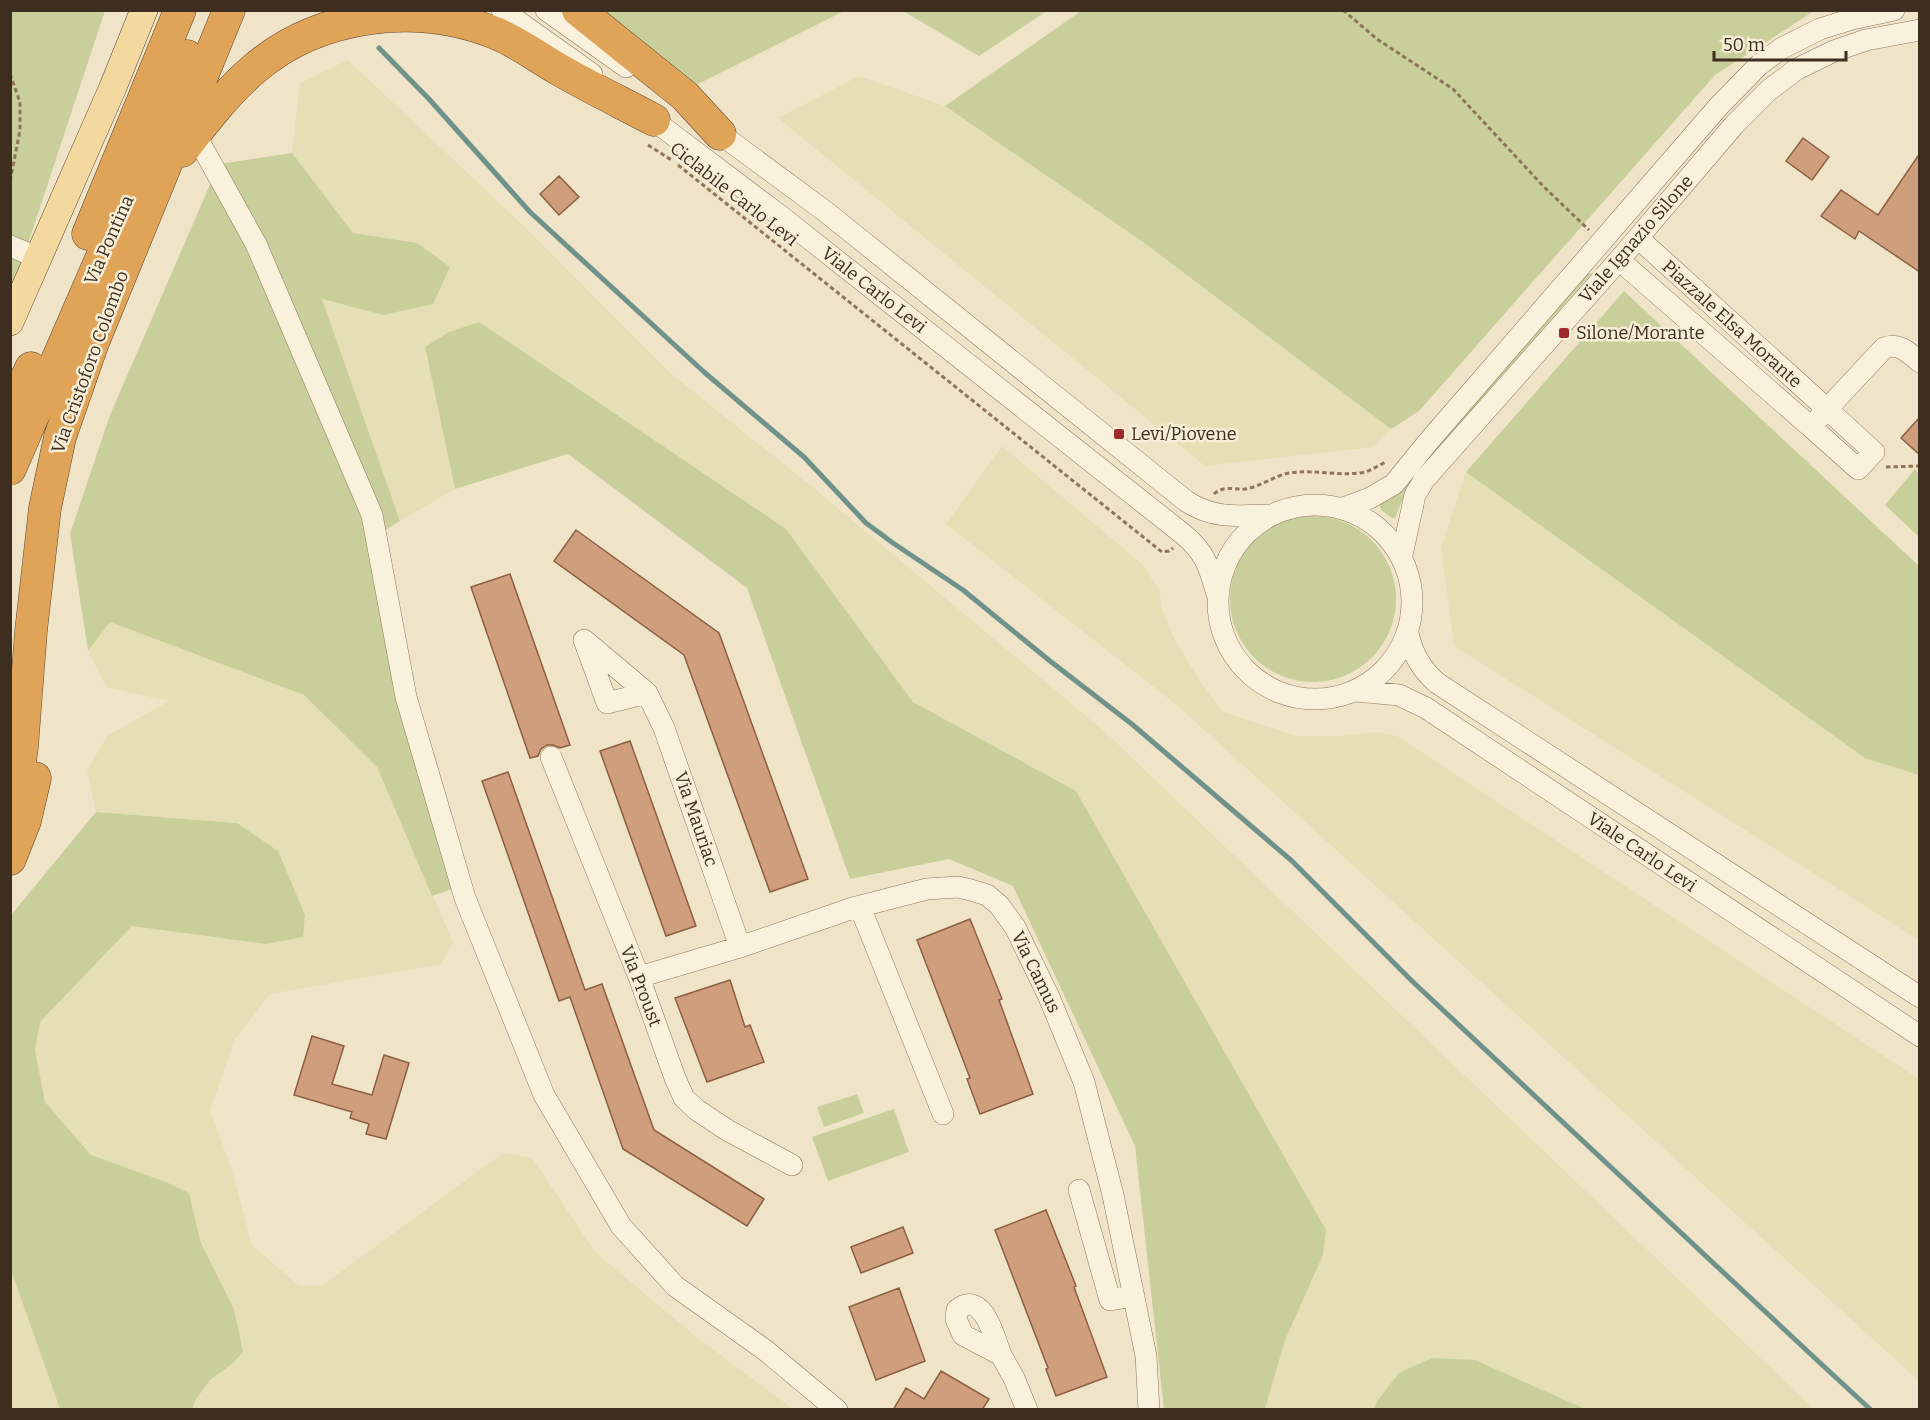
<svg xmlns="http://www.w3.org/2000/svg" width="1930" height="1420" viewBox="0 0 1930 1420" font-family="Bitter,serif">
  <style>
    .farmland { fill: #e6deb5 }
    .green { fill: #c9cf9b }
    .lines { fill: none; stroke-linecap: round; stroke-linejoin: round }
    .stream { stroke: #6f938a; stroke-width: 5 }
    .building { fill: #cf9f7d; stroke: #8d5f41; stroke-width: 1.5 }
    .minor-casing { stroke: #8d765c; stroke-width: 22 }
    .major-casing { stroke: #5b4430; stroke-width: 28 }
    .highway-casing { stroke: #5b4430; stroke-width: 33 }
    .path { stroke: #8d765c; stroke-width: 3; stroke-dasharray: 4.5 3; stroke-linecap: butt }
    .minor { stroke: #faf1dc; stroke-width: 21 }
    .major { stroke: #f3d9a0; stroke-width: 27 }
    .highway { stroke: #e0a458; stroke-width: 32 }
    .poi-dot { fill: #9e2a2b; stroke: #f7eed8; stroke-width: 2 }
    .labels { text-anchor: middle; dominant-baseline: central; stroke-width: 5; stroke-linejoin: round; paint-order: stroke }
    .street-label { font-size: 18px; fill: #3d2e20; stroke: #f7eed8 }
    .poi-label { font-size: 18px; fill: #3d2e20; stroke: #f7eed8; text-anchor: start }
  </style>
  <rect width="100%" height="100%" fill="#f0e4c8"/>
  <path class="farmland" d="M348,60L528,230L669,372L815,489L1104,731L1814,1409H1585L1475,1360L1377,1401L1374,1409H1265L1285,1340L1076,791L913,702L786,529L425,348L455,489L400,521L322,299L383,315L417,243L353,233L292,153L300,83Z
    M859,76L945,106L1143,242L1391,429L1373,447L1205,466L778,118Z
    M1002,446L1142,564L1159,590L1163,612L1174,638L1198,678L1223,712L1297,736H1341L1377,732L1397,736L1919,1079V1381L1178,706L946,524Z
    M1466,472L1865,757L1919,775V940L1454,646L1441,548Z
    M110,622L304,695L377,767L453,942L441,964L270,994L235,1039L210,1110L232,1170L252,1245L299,1286L323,1285L503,1153L532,1158L595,1252L694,1335L793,1409H192L195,1402L210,1380L232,1364L234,1309L201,1243L189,1194L166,1182L91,1155L45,1102L35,1050L40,1022L132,926L266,944L303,937L238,823L96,812L87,771L107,736L169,701L106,687L88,651Z
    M10,1270H11L60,1409H11Z"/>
  <path class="green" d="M11,11H105L11,295Z
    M595,11H844L696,85Z
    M903,11H1047L979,56Z
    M1081,11V10L1814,11L1715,75L1419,411L1391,429L1143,242L945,106Z
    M292,153L353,233L417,243L450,267L433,304L383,315L322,299L400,521L376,536L462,886L432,896L377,767L304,695L110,622L88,651L70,534L110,415L219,164Z
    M1587,272L1591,274L1440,446L1437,444Z
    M1624,291L1919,566V775L1865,758L1466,472Z
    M479,322L786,529L913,702L1076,791L1326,1230L1323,1255L1285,1340L1265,1409H1164L1135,1146L1013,886L949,859L850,879L747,588L568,454L455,489L425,347L449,332Z
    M1431,452L1433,455L1407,489L1395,518H1392L1381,510L1379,503Z
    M1915,469L1919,473V537L1885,505Z
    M1230 599a83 83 0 1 1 166 0a83 83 0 1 1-166 0Z
    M96,812L237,823L278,851L305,915L303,937L266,944L132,926L40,1022L35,1050L45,1102L91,1155L166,1182L189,1193L201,1243L234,1309L243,1352L232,1364L210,1380L195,1401L192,1409H60L11,1270V915Z
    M857,1094L864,1113L824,1127L817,1107Z
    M894,1109L909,1152L828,1181L812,1137Z
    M1432,1358L1475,1360L1585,1409H1374L1377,1401L1399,1373Z"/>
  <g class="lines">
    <path class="stream" d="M379,48L429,99L530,212L704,372L804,457L866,523L893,543L963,590L1050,661L1133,725L1292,861L1413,982L1818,1361L1871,1410"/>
  </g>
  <path class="building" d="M1803,138L1829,157L1812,180L1786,161Z
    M1920,153V272L1859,231L1855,239L1821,216L1841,190L1878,215Z
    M559,176L579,197L559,215L540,194Z
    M1920,417V455L1901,438Z
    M576,530L719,633L808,879L770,892L684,655L554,561Z
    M510,574L570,745L560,748L553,745H547L541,749L538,756L530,758L471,587Z
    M630,741L696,926L666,936L600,751Z
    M508,772L585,990L602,984L654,1130L764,1199L747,1226L623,1149L570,997L559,1001L482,781Z
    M970,919L1002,999L999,1000L1033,1094L980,1114L967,1079L970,1078L917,940Z
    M730,980L745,1027L750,1025L764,1062L707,1082L675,998Z
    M312,1036L344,1046L332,1084L372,1095L384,1055L409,1063L386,1139L366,1134L369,1124L350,1118L352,1112L294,1095Z
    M1046,1210L1076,1286L1074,1287L1107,1377L1056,1396L1046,1369L1048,1368L995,1230Z
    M903,1227L913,1253L861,1273L851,1247Z
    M899,1288L925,1361L876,1380L849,1307Z
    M941,1371L989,1399L982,1410H893L906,1388L924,1399Z"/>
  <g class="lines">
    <g class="minor-casing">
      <path id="minor" d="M502,10L592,74
        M546,10L626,67
        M644,113L783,218L1183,534C1206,553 1209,567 1217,594
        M711,127L826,212L1186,501C1213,519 1238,516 1270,515
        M195,134L256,244L372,515L406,697L465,898L544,1095L621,1226L675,1286L765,1350L837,1410
        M10,246L39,258
        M1619,260L1811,427L1827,409L1638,238
        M1811,427L1858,469L1874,452L1827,409L1884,348C1899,342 1909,353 1920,362
        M1218 602a97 97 0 1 1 194 0a97 97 0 1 1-194 0Z
        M1343,508L1370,498L1394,484L1428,442L1718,107L1759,65L1782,48L1820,29L1852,19L1894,10
        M1402,555L1415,495L1424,480L1619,260L1734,125L1769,90L1797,69L1834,51L1866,40L1920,30
        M1408,633C1412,653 1422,670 1437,683L1920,997
        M1356,691L1399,695L1426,708L1920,1036
        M647,693L607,703L584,640L647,693L664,728L740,947
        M551,757L639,977L675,1078L684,1098L697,1110L727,1130L792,1165
        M860,907L943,1114
        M639,977L740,947L853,908L927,889L958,887L971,890L987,895L999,905L1015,927L1049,997L1084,1082L1113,1195L1146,1356L1149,1410
        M1079,1190L1110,1300L1134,1296
        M1001,1355C995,1339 983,1288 957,1310L956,1319L963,1335L1001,1355L1014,1378L1027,1410"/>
    </g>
    <g class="major-casing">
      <path id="major" d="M10,322L113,87L144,10"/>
    </g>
    <g class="highway-casing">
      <path id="highway" d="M578,10L685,96L720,134
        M182,151C204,122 227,92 254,69C319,13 416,2 495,33C518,42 537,57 558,69C589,87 622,103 654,120
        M88,234L180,10
        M10,413L31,368
        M10,469L143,162L187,56
        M10,803L19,769L22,747L31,631L45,508L60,437L92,345L229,10
        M10,859L25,821L35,778"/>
    </g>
    <path class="path" d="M1343,10L1377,39L1453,89L1544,187L1589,230
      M10,74L20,102V130L10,182
      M648,145L673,161
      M678,165L1162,552L1169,551L1173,548
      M1886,467L1920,466
      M1214,494C1224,485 1233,490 1245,489C1260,487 1274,476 1289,473C1314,469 1342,477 1365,472C1372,470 1379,465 1386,462"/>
    <use href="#minor" class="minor"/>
    <use href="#major" class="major"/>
    <use href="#highway" class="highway"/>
  </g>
  <g class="poi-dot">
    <rect x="1558" y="327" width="12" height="12" rx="3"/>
    <rect x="1113" y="428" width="12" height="12" rx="3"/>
  </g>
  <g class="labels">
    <g class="street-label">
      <text transform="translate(734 194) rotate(38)">Ciclabile Carlo Levi</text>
      <text transform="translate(1636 239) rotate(-49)">Viale Ignazio Silone</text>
      <text transform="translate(109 240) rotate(-66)">Via Pontina</text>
      <text transform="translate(874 290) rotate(38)">Viale Carlo Levi</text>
      <text transform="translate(1732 324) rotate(42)">Piazzale Elsa Morante</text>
      <text transform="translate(90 362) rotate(-70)">Via Cristoforo Colombo</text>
      <text transform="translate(696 819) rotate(71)">Via Mauriac</text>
      <text transform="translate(1642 852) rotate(34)">Viale Carlo Levi</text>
      <text transform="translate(1036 972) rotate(64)">Via Camus</text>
      <text transform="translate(641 986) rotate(69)">Via Proust</text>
    </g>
    <g class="poi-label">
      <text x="1576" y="333">Silone/Morante</text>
      <text x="1131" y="434">Levi/Piovene</text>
    </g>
  </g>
  <rect width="1930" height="1420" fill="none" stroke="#3d2e20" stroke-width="24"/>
  <path d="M1714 51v9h132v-9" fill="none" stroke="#3d2e20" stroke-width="3"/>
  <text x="1723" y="51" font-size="18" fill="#3d2e20" stroke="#f7eed8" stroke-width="4.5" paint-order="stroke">50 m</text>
</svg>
